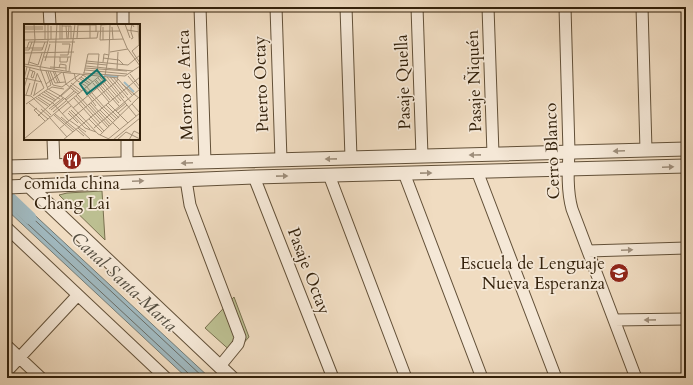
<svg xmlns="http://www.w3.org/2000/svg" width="693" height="385" viewBox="0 0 693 385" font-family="Cardo,serif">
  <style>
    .green { fill: #bcbf91; stroke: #78704e }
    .water { fill: #a0b8be; stroke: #747c76 }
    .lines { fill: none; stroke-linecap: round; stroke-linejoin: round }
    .shore { stroke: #6a6c64; stroke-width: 1 }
    .canal { stroke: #a0b8be; stroke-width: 13 }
    .minor-casing { stroke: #625038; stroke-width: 13 }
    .tertiary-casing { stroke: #625038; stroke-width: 15 }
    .minor { stroke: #f5e8d7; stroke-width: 11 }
    .tertiary { stroke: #f5e8d7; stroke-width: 13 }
    .oneway { fill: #9e8e7b }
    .labels { text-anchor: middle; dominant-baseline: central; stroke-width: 3.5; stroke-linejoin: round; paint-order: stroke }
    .street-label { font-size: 17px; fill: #33210b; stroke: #f5e8d7 }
    .poi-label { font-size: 17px; fill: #33210b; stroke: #f5e8d7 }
    .water-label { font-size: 18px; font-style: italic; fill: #544e41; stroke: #f5e8d7 }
    .inset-river { fill: none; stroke: #a0b8be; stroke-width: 2 }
    .inset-road { fill: none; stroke: #a49178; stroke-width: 1 }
    .view { fill: #0f766e; fill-opacity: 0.15; stroke: #0f766e; stroke-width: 2 }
    .inset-edge { fill: none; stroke: #33210b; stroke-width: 2 }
  </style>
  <rect width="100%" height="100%" fill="#f0dcc1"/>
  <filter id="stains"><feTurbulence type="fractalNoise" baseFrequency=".005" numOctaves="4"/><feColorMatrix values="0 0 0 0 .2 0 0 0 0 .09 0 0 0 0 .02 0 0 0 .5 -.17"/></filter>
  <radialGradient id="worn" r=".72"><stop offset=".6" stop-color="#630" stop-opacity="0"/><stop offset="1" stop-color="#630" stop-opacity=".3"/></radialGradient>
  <path class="green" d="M102,191L105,240L59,195L67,193Z
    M234,297L249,337L234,354L205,328Z"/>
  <path class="water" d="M7,205L25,206L210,378H187L7,210Z"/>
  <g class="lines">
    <path class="shore" d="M189,378L188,373L16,213L15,210H24L204,378"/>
    <path class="canal" d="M7,196L30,218"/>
    <g class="minor-casing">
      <path id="minor" d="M49,7L50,25
        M123,7V25
        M200,7L205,162
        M276,7L281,160
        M346,7L351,158
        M417,7L422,156
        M488,7L493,154
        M565,7L569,152C568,171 567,191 572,209L636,378
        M642,7L646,150
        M53,139L54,166
        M127,139V164
        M477,171L556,378
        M404,173L482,378
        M329,175L406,378
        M254,177L333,378
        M186,180L190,205L193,213L240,337L238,344L220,366
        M7,228L166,378
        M588,251L686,248
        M614,320L686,319
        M7,346L41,378
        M7,371L77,296"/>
    </g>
    <g class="tertiary-casing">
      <path id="tertiary" d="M7,167L686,149
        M26,183L232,378
        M7,187L254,177L686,166"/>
    </g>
    <use href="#minor" class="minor"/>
    <use href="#tertiary" class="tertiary"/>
  </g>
  <defs><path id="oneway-solid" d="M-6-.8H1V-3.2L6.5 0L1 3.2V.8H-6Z"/></defs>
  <g class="oneway">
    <use href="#oneway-solid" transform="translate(619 151) rotate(178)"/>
    <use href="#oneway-solid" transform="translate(475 155) rotate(179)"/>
    <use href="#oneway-solid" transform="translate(331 159) rotate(179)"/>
    <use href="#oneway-solid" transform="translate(187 163) rotate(178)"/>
    <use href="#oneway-solid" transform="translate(668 167) rotate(-2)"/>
    <use href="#oneway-solid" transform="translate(426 173) rotate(-1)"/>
    <use href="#oneway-solid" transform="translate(282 176) rotate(-1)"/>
    <use href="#oneway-solid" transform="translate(138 181) rotate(-2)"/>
    <use href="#oneway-solid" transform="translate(627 250) rotate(-2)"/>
    <use href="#oneway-solid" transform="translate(650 320) rotate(179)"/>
  </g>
  <defs>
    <g id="restaurant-disc" transform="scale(1)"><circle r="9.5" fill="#8f2418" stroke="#f5e8d7"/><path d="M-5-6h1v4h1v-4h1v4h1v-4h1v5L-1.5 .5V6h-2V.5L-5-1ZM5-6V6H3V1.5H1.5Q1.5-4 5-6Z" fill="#fff"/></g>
    <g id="school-disc" transform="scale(1)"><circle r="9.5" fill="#8f2418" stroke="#f5e8d7"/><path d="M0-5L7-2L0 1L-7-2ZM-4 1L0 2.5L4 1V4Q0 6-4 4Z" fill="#fff"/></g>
  </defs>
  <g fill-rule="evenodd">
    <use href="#restaurant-disc" x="72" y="160"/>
    <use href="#school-disc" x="619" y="273"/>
  </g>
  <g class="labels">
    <g class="street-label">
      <text transform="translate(474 81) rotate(-92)">Pasaje Ñiquén</text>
      <text transform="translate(403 82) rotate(-92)">Pasaje Quella</text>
      <text transform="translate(261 84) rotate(-92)">Puerto Octay</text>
      <text transform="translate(185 85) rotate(-92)">Morro de Arica</text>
      <text transform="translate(552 151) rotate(-92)">Cerro Blanco</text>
      <text transform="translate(309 271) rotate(69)">Pasaje Octay</text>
    </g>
    <g class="poi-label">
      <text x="72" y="183">comida china<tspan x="72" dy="20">Chang Lai</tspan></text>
      <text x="605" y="263" text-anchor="end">Escuela de Lenguaje<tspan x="605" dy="20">Nueva Esperanza</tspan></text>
    </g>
    <g class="water-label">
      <text transform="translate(124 282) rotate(43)">Canal Santa Marta</text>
    </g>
  </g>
  <g transform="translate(24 24)">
    <rect width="116" height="116" fill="#f0dcc1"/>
    <path class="inset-river" d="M80,51L94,53M100,58L110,68"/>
    <path class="inset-road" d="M21,0V15M24,0V17L16,44L24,65L40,74L74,110L85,115M38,0V15M77,0L76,16L99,15M93,0L103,24L116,42M101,0L106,14M114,0L115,21L108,27L116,39M36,1V15M66,1V14M77,1L92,0M27,2V15M38,2H47V15M42,2L43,15M0,3H19M88,3L89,15M0,5H19M103,6L116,8M0,8L96,7M53,14L54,1H72V8M44,15L45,2M107,15L109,14L107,8V5L108,0L110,3M0,16L73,14L74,8M79,16V3M25,18H51M0,24H19M3,24L5,18H24M0,26H5L8,18M8,26H18L21,18M86,28L104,25M0,29L50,28M36,31H44L46,20H38M20,33H47M36,33V38H43L44,33M79,34L95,36L100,41M21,37L26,20M62,37L104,41L116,31M5,38L14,41L18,29M79,38L80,30L85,31M62,39L83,41M0,40L47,48M4,41L11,16L10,0M0,42L16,46L94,54M62,42L109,47M26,43L42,44M35,44L36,40L42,41V47M61,44L103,47M93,45L94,28M6,46L11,48L9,54L7,53L9,47M30,46L33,0M61,46L103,50M22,47L27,61L24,63M24,47L29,61L38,63L56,50M26,47L31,59L41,58M29,47L34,59M45,47L51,0M31,48L36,59M39,48L42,60L54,70M50,49L52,56L62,62L80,83M59,49L101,52L116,42M60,49L64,30H75L73,50M106,50L116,63M59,51L69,58M81,51L85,30L86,0M104,52L115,65M57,53L67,60M76,53L97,77M80,53L112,92M83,53L100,74M86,53L107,78M89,53L104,71M0,54L18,58M55,54L65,61M74,54L95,79M0,55L3,43M94,55L108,71M72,56L95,82M71,57L86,76M47,59L58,67M69,59L85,78M22,60L38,48M98,60L116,75M46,61L56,69M0,64L6,44M25,65L28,63L40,65M61,65L78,84M60,66L72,82M22,67L36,75M20,68L32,76M18,70L31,77M0,71L7,72L27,91M2,71L6,59M7,71L13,50M10,71L13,59M15,71L29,79L35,86M54,71L84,104M9,72L20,64L13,49M37,72L46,64M52,72L76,99M14,73L26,81M12,74L24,82M50,74L67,93M41,75L50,67M42,76L52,68M5,79L24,95M67,79L87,101M84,79L104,99M2,80L24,65M65,80L85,102M108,80L116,89M82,81L95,94M80,83L93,95M13,84L10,86L21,97M49,84L83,56M78,84L91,97M17,85L26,93M25,85L39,74M27,86L40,75M35,86L45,97M47,86L66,105M76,86L96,106M45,87L61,104L72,108M92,87L102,79M29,88L42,77M44,89L54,99M94,89L103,81M31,90L51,107M38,90L47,82M30,91L49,108M14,92L59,51M37,93L60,112M67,93L80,107M26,94L43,113M65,95L79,109M45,96L62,108M54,104L67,116M70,104L116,65M35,105L93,57L94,52M76,111L116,72M0,115L78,50M39,116L116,53M83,116L116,89M89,116L116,94M93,116L102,108L116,115M105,116L110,107L116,110"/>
    <path class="view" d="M73,46L81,56L63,70L56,60Z"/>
    <rect width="116" height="116" class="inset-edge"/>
  </g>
  <rect width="693" height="385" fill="none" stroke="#f0dcc1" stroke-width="24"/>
  <rect x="8" y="8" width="677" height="369" fill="none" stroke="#33210b" stroke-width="2"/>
  <rect x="12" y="12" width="669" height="361" fill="none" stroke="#33210b"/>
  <rect width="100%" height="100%" filter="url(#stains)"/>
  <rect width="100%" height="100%" fill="url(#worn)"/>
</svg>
